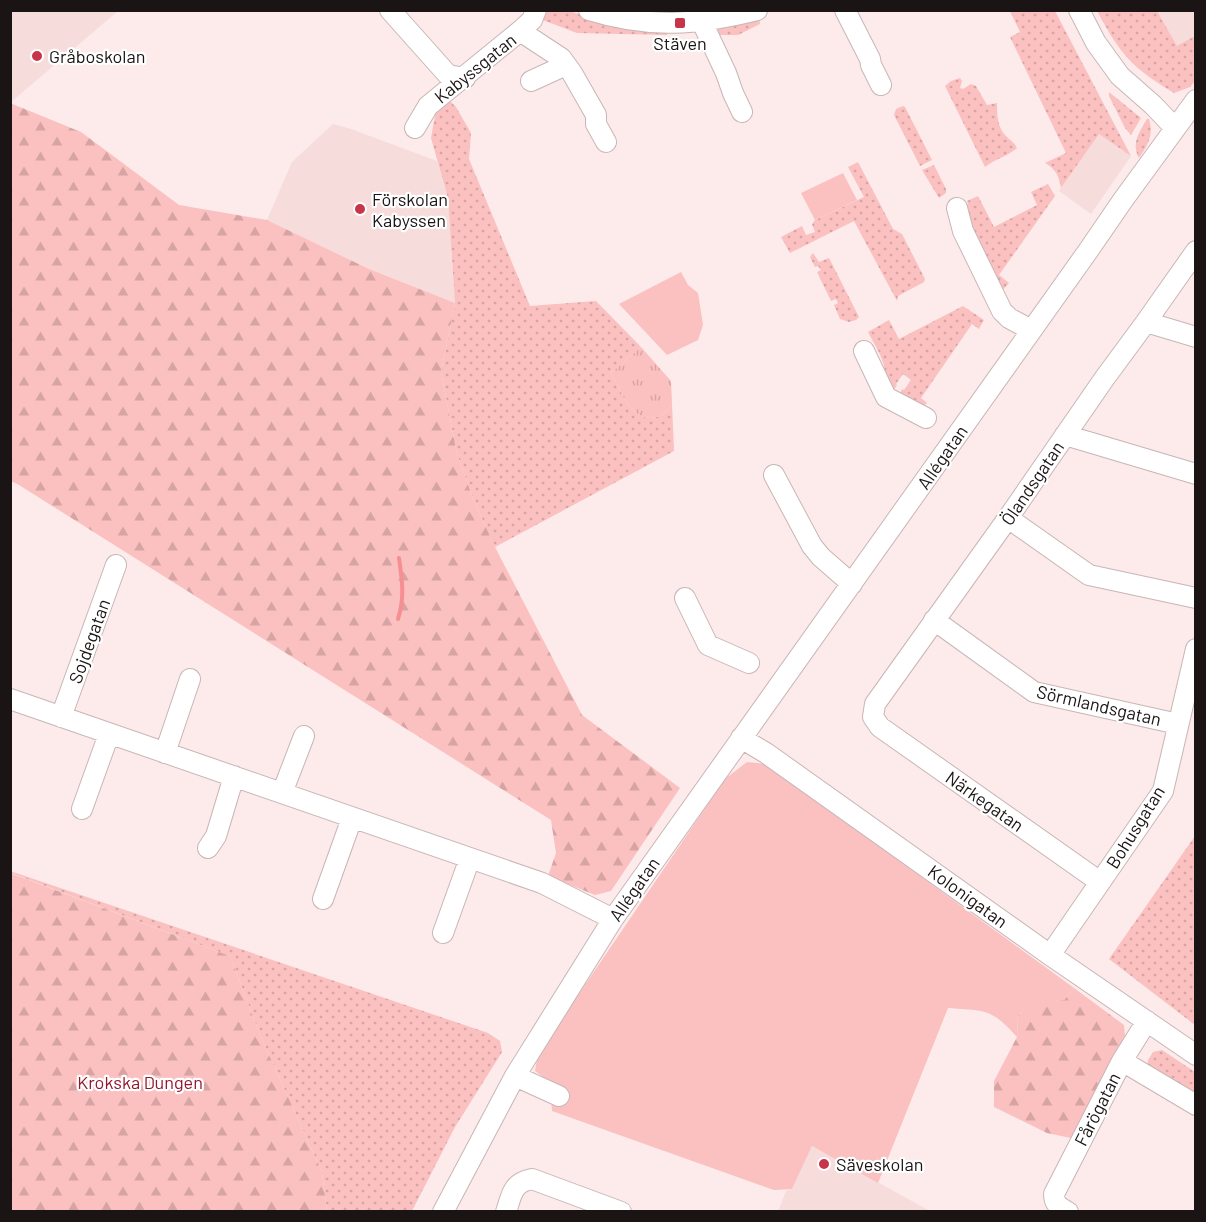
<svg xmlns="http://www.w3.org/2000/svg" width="1206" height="1222" viewBox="0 0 1206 1222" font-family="Barlow,sans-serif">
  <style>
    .built { fill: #f7dcdc }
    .grass { fill: url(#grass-dots) }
    .forest { fill: url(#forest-firs) }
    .park { fill: url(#park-tufts) }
    .garden { fill: #fbc0c0 }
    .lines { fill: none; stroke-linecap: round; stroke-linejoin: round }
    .stream { stroke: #f68e92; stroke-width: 4 }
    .minor-casing { stroke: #c8b6b6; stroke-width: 22 }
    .minor { stroke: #fff; stroke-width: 20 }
    .poi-dot { fill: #c63549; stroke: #fff; stroke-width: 2 }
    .labels { text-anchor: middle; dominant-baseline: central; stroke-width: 4.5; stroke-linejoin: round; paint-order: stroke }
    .poi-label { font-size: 18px; fill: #1a1414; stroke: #fff; text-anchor: start }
    .street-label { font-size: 18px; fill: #1a1414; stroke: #fff }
    .park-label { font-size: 18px; fill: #92182e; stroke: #fff }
  </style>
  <defs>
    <pattern id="grass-dots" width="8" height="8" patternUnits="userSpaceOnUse" patternTransform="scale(1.5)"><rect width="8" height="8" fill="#fbc0c0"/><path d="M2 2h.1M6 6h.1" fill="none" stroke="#d7a4a4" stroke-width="1.8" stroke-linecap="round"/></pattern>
    <pattern id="forest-firs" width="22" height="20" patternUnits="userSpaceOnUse" patternTransform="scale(1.5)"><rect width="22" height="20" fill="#fbc0c0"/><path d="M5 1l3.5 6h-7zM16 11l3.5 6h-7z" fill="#d7a4a4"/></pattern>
    <pattern id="park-tufts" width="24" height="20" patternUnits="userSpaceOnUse" patternTransform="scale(1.5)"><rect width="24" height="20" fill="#fbc0c0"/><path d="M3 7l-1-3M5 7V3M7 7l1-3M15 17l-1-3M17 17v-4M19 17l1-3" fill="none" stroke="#d7a4a4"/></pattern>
  </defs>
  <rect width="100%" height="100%" fill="#fdeaea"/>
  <path class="built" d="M11,10H118V11L11,102Z
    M1157,11H1195V36L1177,47Z
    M333,124L351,129L437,161L448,198L455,303L369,269L267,220L292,162Z
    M1099,134L1131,156L1091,214L1059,191Z
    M812,1146L930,1211L778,1212L786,1191L792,1189Z"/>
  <path class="grass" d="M548,11H569L585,16L667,30V35L577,33L540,19Z
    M1010,11H1055L1131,156L1099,134L1061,188C1059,176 1056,169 1045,163L1066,153L1010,37L1020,32Z
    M1097,11H1157L1177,46L1195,36V81L1190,87L1174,93C1131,67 1121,55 1097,11Z
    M759,16L760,24L738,35H714L717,28Z
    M960,78L962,81L960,88L963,89L971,84L976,86L987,105L997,103C997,115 997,128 1007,137C1011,141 1014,142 1017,148C1008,156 995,159 985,167L945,86L951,81Z
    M1109,92L1141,118L1131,135L1125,128L1109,96Z
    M450,101L456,107L471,133L469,159L530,306L596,301L641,347L611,373C621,391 634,429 662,415C665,413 669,407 672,404L674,451L495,547L474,501L457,454L441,372L455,303L448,198L431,138L436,110Z
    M903,106L905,107L932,160L920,166L894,115L896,109Z
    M1147,119H1149C1154,135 1148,144 1139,158C1131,143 1139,133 1147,119Z
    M858,162L893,229L902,234L925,279L924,282L898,296L897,301L854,221L790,253L781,237L802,226L806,235L815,232L812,224L815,220L864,197L848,167Z
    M934,165L946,189V193L939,198L922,170Z
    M1048,184L1055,196L999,275L1009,283L1000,293L962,208L968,204L967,201L978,196L994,227L1037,205L1031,192Z
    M813,253L819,262L829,258L859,317L856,320L849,322L840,319L834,305L838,303L836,299L831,301L817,272L821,270L818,266L815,267L810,257Z
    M963,306L984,320L979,329L972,324L921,398L927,403L921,409L899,395L902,389L904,390L911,380L903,374L896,384L897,385L892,393L884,378C889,366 874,344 868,332L889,320L899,339Z
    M1195,836V1025L1109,959Z
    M10,871L488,1033L500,1041L502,1052L455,1127L412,1211H327L322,1172L260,1035L230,956L11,873Z
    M1162,1050L1195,1072V1098L1147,1068L1148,1060L1153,1052Z"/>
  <path class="forest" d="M10,103L81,132L179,205L267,220L369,269L455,303L441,372L457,454L474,501L495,547L582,715L680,788L611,891L595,895L548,876L556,853L551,820L19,485L11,481Z
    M10,873L230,956L260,1035L322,1172L327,1211H11Z
    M1074,988L1124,1025L1125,1036L1071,1138L1047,1133L994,1107V1081L1017,1037L1018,1015L1030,1002L1064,1000Z"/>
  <path class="park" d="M641,347L671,381L672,404C669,407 665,413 662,415C634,429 621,391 611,373Z"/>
  <path class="garden" d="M843,173L857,200L815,220L801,193Z
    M681,272L688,285L698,293L703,325L698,340L667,355L619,304Z
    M747,762L766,764L1074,988L1064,1000L1030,1003L1018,1015L1017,1037C991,1008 986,1011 948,1008L878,1183L812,1146L792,1189L774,1190L552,1111L550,1082L535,1071L538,1054L725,779Z"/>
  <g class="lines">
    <path class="stream" d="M398,619C405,598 402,579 399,558"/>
    <g class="minor-casing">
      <path id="minor" d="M390,10L448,75L465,78
        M589,10C650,29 697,25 757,10
        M845,10L870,59L871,65L881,85
        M1079,10L1096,43L1120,76L1153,105L1175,128
        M702,22L726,73L733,93L742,112
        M520,31L561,58L572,73L596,115V124L606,142
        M531,81L566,65
        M415,128L428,106L520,31L532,20L536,10
        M957,208L963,231L1002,311L1009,318L1031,330
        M1146,322L1196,337
        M864,351L886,397L926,418
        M1065,435L1196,474
        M774,475L812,546L821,557L852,584
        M1008,518L1089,575L1196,598
        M685,598L708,645L749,663
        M934,620L1034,692L1178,724
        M10,699L542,883L613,919
        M61,717L116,565
        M741,738L766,753L1050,955L1196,1055
        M165,753L190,679
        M282,793L304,736
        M82,809L109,734
        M208,848L216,836L234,776
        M1100,882L880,727L873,717L875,704L1008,518L1104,379L1146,322L1196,251
        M323,899L352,818
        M443,933L470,858
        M1050,955L1163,791L1196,649
        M1122,1061L1196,1105
        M515,1076L559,1096
        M443,1212L515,1076L613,919L1088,251L1123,200L1196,100
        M506,1212C512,1194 512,1183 532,1179L621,1212
        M1068,1212C1059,1207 1054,1204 1054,1194L1122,1061L1147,1021"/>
    </g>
    <use href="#minor" class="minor"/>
  </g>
  <g class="poi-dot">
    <rect x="674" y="17" width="12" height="12" rx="3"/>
    <circle cx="37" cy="56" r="6"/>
    <circle cx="360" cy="209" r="6"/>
    <circle cx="824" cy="1164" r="6"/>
  </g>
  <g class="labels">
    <g class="poi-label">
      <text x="680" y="43" text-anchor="middle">Stäven</text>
      <text x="49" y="56">Gråboskolan</text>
      <text x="372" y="199">Förskolan<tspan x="372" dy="21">Kabyssen</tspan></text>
      <text x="836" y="1164">Säveskolan</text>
    </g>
    <g class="street-label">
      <text transform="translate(475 68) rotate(-39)">Kabyssgatan</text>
      <text transform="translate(942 457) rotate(-55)">Allégatan</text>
      <text transform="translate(1032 483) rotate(-56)">Ölandsgatan</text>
      <text transform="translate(89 641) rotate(-70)">Sojdegatan</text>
      <text transform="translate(1099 705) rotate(13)">Sörmlandsgatan</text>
      <text transform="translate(985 801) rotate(35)">Närkegatan</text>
      <text transform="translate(1135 827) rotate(-58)">Bohusgatan</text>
      <text transform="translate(634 889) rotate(-55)">Allégatan</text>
      <text transform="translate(968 896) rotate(36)">Kolonigatan</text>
      <text transform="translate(1097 1109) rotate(-63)">Fårögatan</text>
    </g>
    <g class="park-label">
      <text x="140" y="1082">Krokska Dungen</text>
    </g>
  </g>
  <rect width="1206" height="1222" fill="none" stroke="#1a1414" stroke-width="24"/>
</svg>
